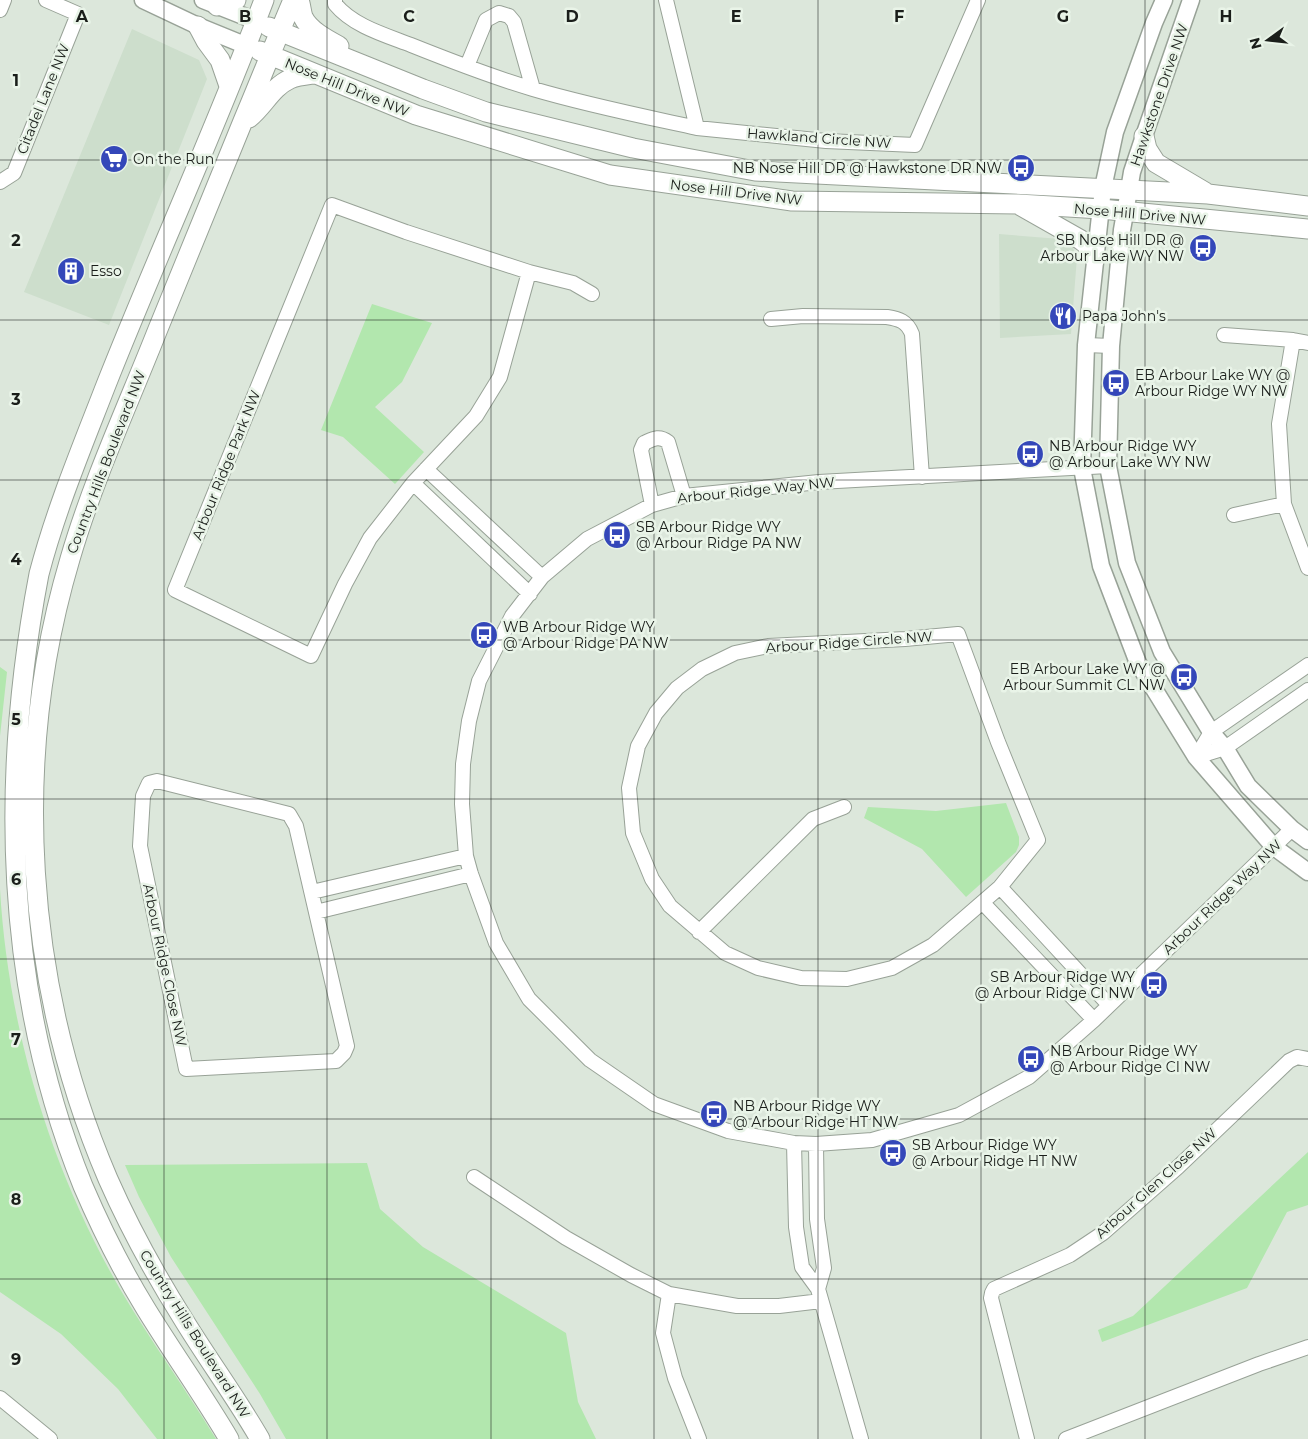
<svg xmlns="http://www.w3.org/2000/svg" width="1308" height="1439" viewBox="0 0 1308 1439" font-family="Montserrat,sans-serif">
  <style>
    .built { fill: #cddecc }
    .green { fill: #b2e7ae }
    .lines { fill: none; stroke-linecap: round; stroke-linejoin: round }
    .minor-casing { stroke: #98a297; stroke-width: 16 }
    .tertiary-casing { stroke: #98a297; stroke-width: 19 }
    .secondary-casing { stroke: #98a297; stroke-width: 21 }
    .minor { stroke: #fff; stroke-width: 14 }
    .tertiary { stroke: #fff; stroke-width: 16 }
    .secondary { stroke: #fff; stroke-width: 19 }
    .grid { fill: none; stroke: #1a1e1a; stroke-width: 1; stroke-opacity: 0.55 }
    .labels { text-anchor: middle; dominant-baseline: central; stroke-width: 5; stroke-linejoin: round; paint-order: stroke }
    .street-label { font-size: 14px; fill: #1a1e1a; stroke: #e9f4e8 }
    .poi-label { font-size: 14px; fill: #1a1e1a; stroke: #e9f4e8; text-anchor: start }
    .grid-label { font-size: 16px; text-anchor: middle; font-weight: bold; fill: #1a1e1a; stroke: #e9f4e8; stroke-width: 5; stroke-linejoin: round; paint-order: stroke }
  </style>
  <rect width="100%" height="100%" fill="#dce7db"/>
  <path class="built" d="M132,29L199,60L207,79L109,325L24,292Z
    M999,234L1060,239L1072,246L1077,257L1071,334L1000,338Z"/>
  <path class="green" d="M372,304L432,323L402,382L375,407L424,452L395,484L343,437L321,430Z
    M0,667L7,672L0,736Z
    M1006,803L1019,837V845L1016,852L966,897L922,849L864,818L868,807L936,811Z
    M0,889C8,1028 50,1168 120,1289C150,1340 185,1388 216,1439H157L118,1389L61,1334L0,1292Z
    M1308,1152V1205L1287,1212L1247,1288L1102,1342L1098,1330L1133,1316Z
    M367,1163L380,1209L423,1247L566,1333L578,1402L596,1439H286L260,1394L171,1257L139,1197L125,1165Z"/>
  <g class="lines">
    <g class="minor-casing">
      <path id="minor" d="M335,0V4C353,26 385,35 411,45C451,61 492,77 533,89C587,105 642,116 697,128
        M666,0L697,128L826,141L915,145L978,0
        M0,10L4,0
        M467,66L486,20L499,13L509,16L514,22L533,89
        M0,182L14,173L78,14L46,0
        M332,205L406,232L529,272L500,377L476,416L413,483L370,538L345,584L311,656L175,590Z
        M529,272L573,283L592,294
        M771,319L803,316L887,317C899,319 907,321 912,334L922,477
        M1224,335L1293,340
        M1308,343L1293,340L1279,424L1284,504L1308,568
        M1086,345L1111,346
        M1108,466L819,482L684,496L652,505L587,539L542,577L512,616L479,681L469,721L463,764L462,804L466,856L471,874L496,943L529,999L590,1060L654,1104L728,1131L794,1143L816,1144L872,1140L959,1115L1029,1077L1094,1020L1292,829
        M426,469L542,577
        M413,483L530,594
        M652,505L641,450L644,443C653,439 659,435 668,442L684,496
        M1234,515L1284,504
        M958,634L998,742L1038,840L1000,887L933,945L892,968L847,979L801,978L758,968L725,953L670,906L652,879L633,833L629,788L638,746L656,713L677,688L702,669L735,653L768,646L905,639Z
        M1196,757L1211,732L1308,665
        M1196,757L1225,748L1308,690
        M157,781L289,814L296,826L347,1046L344,1053L336,1061L186,1069L140,846L143,796L149,783Z
        M1000,887L1109,1005
        M312,892L466,856
        M983,903L1094,1020
        M316,912L471,874
        M699,932L813,819L844,807
        M794,1143L796,1227L802,1267L818,1289L861,1439
        M816,1144L817,1219L824,1268L818,1289
        M474,1177L566,1238L631,1275L669,1294L737,1306H779L821,1301
        M669,1294L663,1333L675,1378L699,1439
        M0,1398L50,1439
        M1027,1439L991,1298L992,1293L994,1289L1070,1255L1103,1233L1178,1167L1289,1061L1297,1057L1308,1059
        M1066,1439L1259,1364L1308,1347"/>
    </g>
    <g class="tertiary-casing">
      <path id="tertiary" d="M143,0L198,26L247,46
        M203,0L256,21
        M1164,0L1154,23L1115,132L1103,188L1086,345L1082,468L1101,566L1138,663L1196,757L1274,847L1308,872
        M1191,0L1144,136L1132,172L1129,190L1122,230L1111,346L1108,466L1127,563L1162,652L1211,732L1225,748L1248,786L1292,829L1308,841"/>
    </g>
    <g class="secondary-casing">
      <path id="secondary" d="M299,0C301,5 301,11 303,17C309,30 326,39 339,46
        M217,6L236,0
        M198,26L206,41L220,60L229,86
        M269,27L423,89L486,112L633,148L755,171L1208,194L1308,206
        M260,51L416,115L610,175L792,201L1018,204L1101,209L1308,229
        M249,118C264,106 272,87 290,79C297,76 307,75 314,74
        M1144,136L1147,149L1156,163L1205,192
        M1021,206L1081,240L1086,244L1095,259
        M229,1439C203,1395 173,1353 146,1309C122,1270 101,1228 83,1186C4,991 0,778 39,574C56,509 82,447 106,385C157,256 215,130 264,0
        M260,1439C237,1399 209,1361 185,1322C156,1276 130,1229 108,1179C25,986 10,761 70,559C93,480 128,405 158,329C186,259 215,190 243,121C260,81 276,40 293,0"/>
    </g>
    <use href="#minor" class="minor"/>
    <use href="#tertiary" class="tertiary"/>
    <use href="#secondary" class="secondary"/>
  </g>
  <path class="grid" d="M164,0V1439M327,0V1439M491,0V1439M654,0V1439M818,0V1439M981,0V1439M1145,0V1439M0,160H1308M0,320H1308M0,480H1308M0,640H1308M0,799H1308M0,959H1308M0,1119H1308M0,1279H1308"/>
  <defs>
    <g id="supermarket-disc" transform="scale(1.4375)"><circle r="9.5" fill="#3447b9" stroke="#e9f4e8"/><path d="M-6-5.5h2.5l.6 2H6L4.5 2H-2.5L-4.4-4H-6ZM-1.5 3.2a1.3 1.3 0 1 0 .1 0ZM3 3.2a1.3 1.3 0 1 0 .1 0Z" fill="#fff"/></g>
    <g id="bus-disc" transform="scale(1.4375)"><circle r="9.5" fill="#3447b9" stroke="#e9f4e8"/><path d="M-5-6H5V4H4V6H2V4H-2V6H-4V4H-5ZM-3.5-4V0h7V-4ZM-3.5 1.2v1.5H-2V1.2ZM2 1.2v1.5H3.5V1.2Z" fill="#fff"/></g>
    <g id="building-disc" transform="scale(1.4375)"><circle r="9.5" fill="#3447b9" stroke="#e9f4e8"/><path d="M-4-6H4V6H1V3H-1V6H-4ZM-2.5-4.3h1.7v1.8h-1.7ZM.8-4.3h1.7v1.8H.8ZM-2.5-1h1.7V.8h-1.7ZM.8-1h1.7V.8H.8Z" fill="#fff"/></g>
    <g id="restaurant-disc" transform="scale(1.4375)"><circle r="9.5" fill="#3447b9" stroke="#e9f4e8"/><path d="M-5-6h1v4h1v-4h1v4h1v-4h1v5L-1.5 .5V6h-2V.5L-5-1ZM5-6V6H3V1.5H1.5Q1.5-4 5-6Z" fill="#fff"/></g>
  </defs>
  <g fill-rule="evenodd">
    <use href="#supermarket-disc" x="114" y="159"/>
    <use href="#bus-disc" x="1021" y="168"/>
    <use href="#bus-disc" x="1203" y="248"/>
    <use href="#building-disc" x="71" y="271"/>
    <use href="#restaurant-disc" x="1063" y="316"/>
    <use href="#bus-disc" x="1116" y="383"/>
    <use href="#bus-disc" x="1030" y="454"/>
    <use href="#bus-disc" x="617" y="535"/>
    <use href="#bus-disc" x="484" y="635"/>
    <use href="#bus-disc" x="1184" y="677"/>
    <use href="#bus-disc" x="1154" y="985"/>
    <use href="#bus-disc" x="1031" y="1059"/>
    <use href="#bus-disc" x="714" y="1114"/>
    <use href="#bus-disc" x="893" y="1153"/>
  </g>
  <g class="labels">
    <g class="street-label">
      <text transform="translate(347 87) rotate(22)">Nose Hill Drive NW</text>
      <text transform="translate(1159 95) rotate(-71)">Hawkstone Drive NW</text>
      <text transform="translate(43 99) rotate(-68)">Citadel Lane NW</text>
      <text transform="translate(819 138) rotate(4)">Hawkland Circle NW</text>
      <text transform="translate(736 192) rotate(7)">Nose Hill Drive NW</text>
      <text transform="translate(1140 214) rotate(5)">Nose Hill Drive NW</text>
      <text transform="translate(106 462) rotate(-69)">Country Hills Boulevard NW</text>
      <text transform="translate(226 465) rotate(-68)">Arbour Ridge Park NW</text>
      <text transform="translate(756 490) rotate(-6)">Arbour Ridge Way NW</text>
      <text transform="translate(849 642) rotate(-4)">Arbour Ridge Circle NW</text>
      <text transform="translate(1222 897) rotate(-44)">Arbour Ridge Way NW</text>
      <text transform="translate(165 965) rotate(78)">Arbour Ridge Close NW</text>
      <text transform="translate(1156 1183) rotate(-42)">Arbour Glen Close NW</text>
      <text transform="translate(195 1334) rotate(58)">Country Hills Boulevard NW</text>
    </g>
    <g class="poi-label">
      <text x="133" y="159">On the Run</text>
      <text x="1002" y="168" text-anchor="end">NB Nose Hill DR @ Hawkstone DR NW</text>
      <text x="1184" y="240" text-anchor="end">SB Nose Hill DR @<tspan x="1184" dy="16">Arbour Lake WY NW</tspan></text>
      <text x="90" y="271">Esso</text>
      <text x="1082" y="316">Papa John's</text>
      <text x="1135" y="375">EB Arbour Lake WY @<tspan x="1135" dy="16">Arbour Ridge WY NW</tspan></text>
      <text x="1049" y="446">NB Arbour Ridge WY<tspan x="1049" dy="16">@ Arbour Lake WY NW</tspan></text>
      <text x="636" y="527">SB Arbour Ridge WY<tspan x="636" dy="16">@ Arbour Ridge PA NW</tspan></text>
      <text x="503" y="627">WB Arbour Ridge WY<tspan x="503" dy="16">@ Arbour Ridge PA NW</tspan></text>
      <text x="1165" y="669" text-anchor="end">EB Arbour Lake WY @<tspan x="1165" dy="16">Arbour Summit CL NW</tspan></text>
      <text x="1135" y="977" text-anchor="end">SB Arbour Ridge WY<tspan x="1135" dy="16">@ Arbour Ridge CI NW</tspan></text>
      <text x="1050" y="1051">NB Arbour Ridge WY<tspan x="1050" dy="16">@ Arbour Ridge CI NW</tspan></text>
      <text x="733" y="1106">NB Arbour Ridge WY<tspan x="733" dy="16">@ Arbour Ridge HT NW</tspan></text>
      <text x="912" y="1145">SB Arbour Ridge WY<tspan x="912" dy="16">@ Arbour Ridge HT NW</tspan></text>
    </g>
  </g>
  <g class="grid-label">
    <text x="82" y="22">A</text>
    <text x="245" y="22">B</text>
    <text x="409" y="22">C</text>
    <text x="572" y="22">D</text>
    <text x="736" y="22">E</text>
    <text x="899" y="22">F</text>
    <text x="1063" y="22">G</text>
    <text x="1226" y="22">H</text>
    <text x="16" y="86">1</text>
    <text x="16" y="246">2</text>
    <text x="16" y="405">3</text>
    <text x="16" y="565">4</text>
    <text x="16" y="725">5</text>
    <text x="16" y="885">6</text>
    <text x="16" y="1045">7</text>
    <text x="16" y="1205">8</text>
    <text x="16" y="1365">9</text>
  </g>
  <g transform="translate(1268 40) rotate(255)" stroke="#e9f4e8" stroke-width="4" paint-order="stroke">
  <path d="M0-4L9 19L0 12L-9 19Z" fill="#1a1e1a"/>
  <text y="-8" font-size="14" font-weight="bold" text-anchor="middle" fill="#1a1e1a">N</text>
  </g>
</svg>
